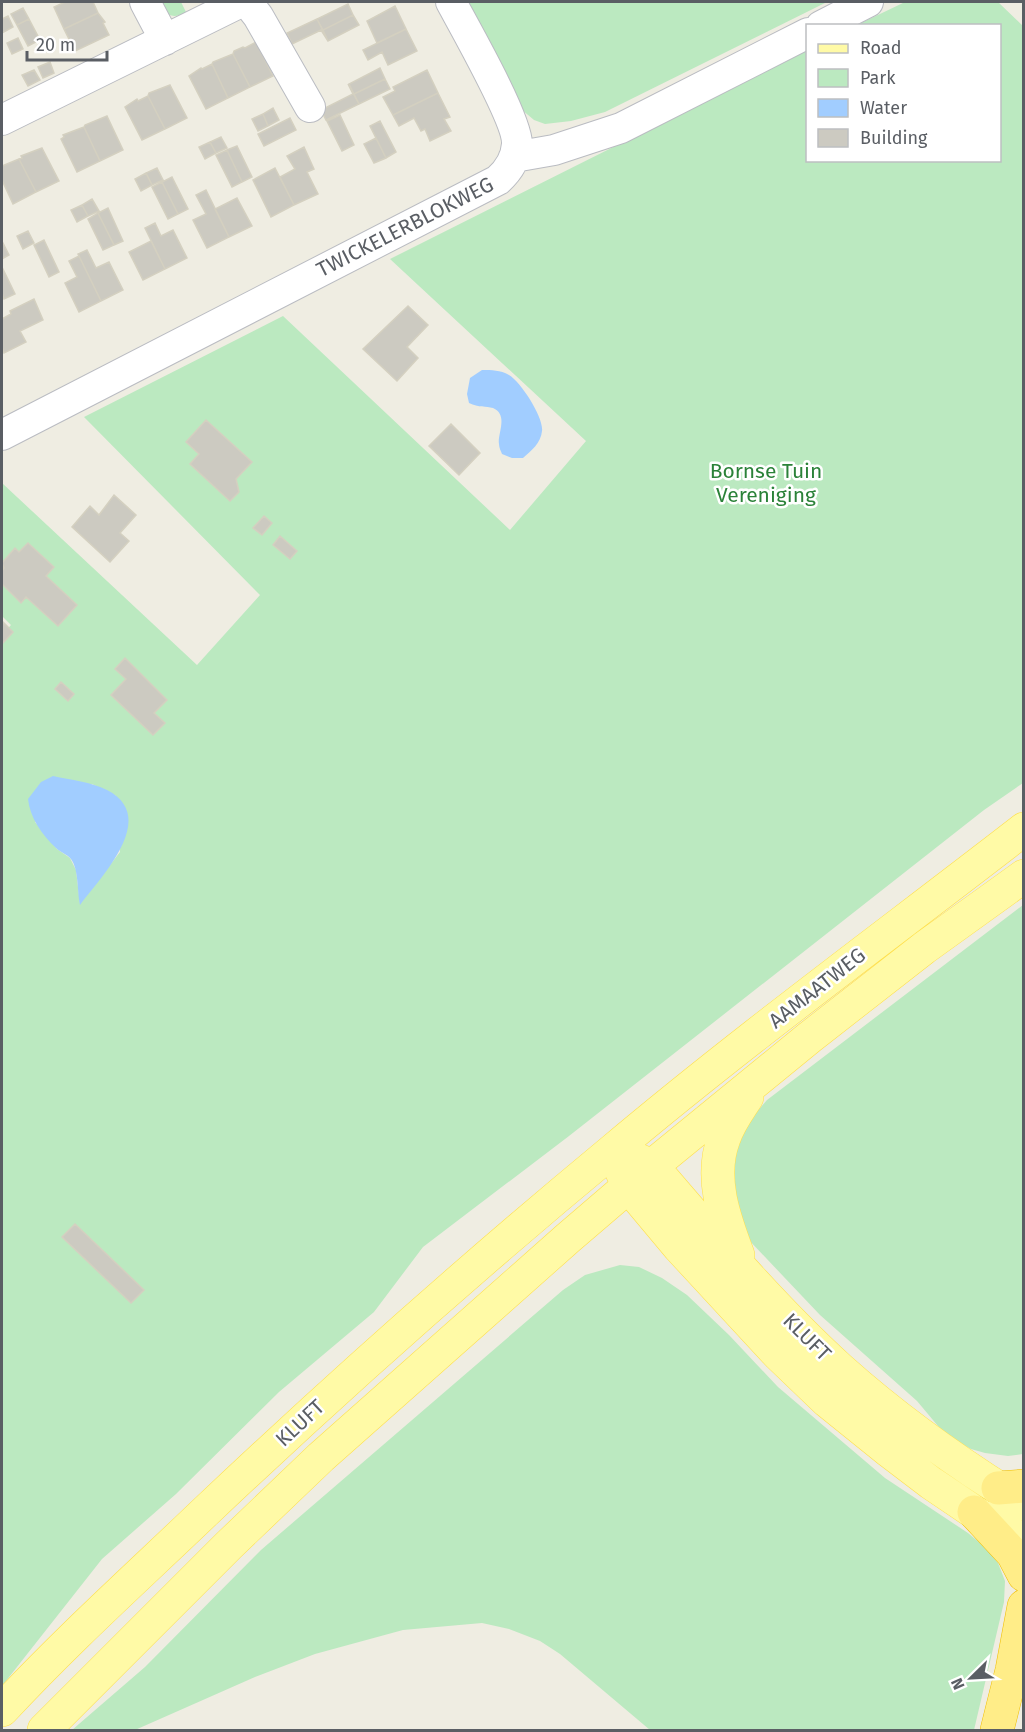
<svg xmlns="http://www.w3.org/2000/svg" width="1025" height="1732" viewBox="0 0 1025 1732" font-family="'Fira Sans',sans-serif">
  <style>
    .green { fill: #bbe9c0; fill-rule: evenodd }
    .water { fill: #a1cdff }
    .building { fill: #cccac1; stroke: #d4d0c0; stroke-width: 1.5 }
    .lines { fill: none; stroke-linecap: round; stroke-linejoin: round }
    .minor-casing { stroke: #babcc2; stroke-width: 32 }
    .major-casing { stroke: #ffdf4b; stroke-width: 34 }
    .highway-casing { stroke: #f0be00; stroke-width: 34 }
    .minor { stroke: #fff; stroke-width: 30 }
    .major { stroke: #fffaa6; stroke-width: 33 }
    .highway { stroke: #ffed88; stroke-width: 33 }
    .labels { text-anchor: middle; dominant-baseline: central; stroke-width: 5; stroke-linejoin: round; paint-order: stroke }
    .street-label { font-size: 21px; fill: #5a5e64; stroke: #fff }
    .park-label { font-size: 21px; fill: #2b8239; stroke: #fff }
  </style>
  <rect width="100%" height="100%" fill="#efede2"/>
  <path class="green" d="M154,2H181L186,12C171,21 164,13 154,2Z
    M465,2H827L605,112L571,121L545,124L534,120L515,104Z
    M905,2H998L1023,26V783L984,810L569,1136L423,1247L374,1312L279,1392L176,1494L102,1559L2,1686V635L11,625L2,616V483L197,665L260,595L84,417L283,316L510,530L586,441L390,259L807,50L808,160H1000V26L857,25ZM92,784L116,796L120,852L80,904L76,870L70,858L57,849L35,822Z
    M1023,905V1454L1008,1456L985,1453L971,1449L951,1438L938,1426L917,1401L820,1315L747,1238L728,1170L739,1132L767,1100Z
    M620,1265L639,1267L662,1278L687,1295L729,1335L778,1387L885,1478L968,1533L986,1548L998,1563L1005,1581L1004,1602L974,1730H650L560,1654L540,1641L509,1629L482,1623L403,1630L315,1654L255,1677L135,1730H72L145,1667L261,1550L563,1290L585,1275Z"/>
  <path class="water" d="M482,370C492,370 500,370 509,375C521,382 544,418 542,431C541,443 531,451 523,458H512L502,454C501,451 499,448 499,444C497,434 509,415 493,408C486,406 479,408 469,403L467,394L470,378Z
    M53,776C71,780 91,782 107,790C160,817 101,877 80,905C77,891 79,870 71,859C67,854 60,852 56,848C42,835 30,818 28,799L41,782Z"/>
  <path class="building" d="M65,2H93L98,13L64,29L54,7Z
    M348,4L353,15L323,30L317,19Z
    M395,6L406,29L377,43L367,21Z
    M23,8L29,19L17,25L11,14Z
    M98,13L105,22L103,23L109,35L75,51L64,29Z
    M353,15L359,25L328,41L323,30Z
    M8,16L13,27L2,33V19Z
    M29,19L40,40L28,46L17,25Z
    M317,19L328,41L321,30L292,44L287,33Z
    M406,29L417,51L388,65L382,52L368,60L363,50Z
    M18,38L23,49L12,54L7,43Z
    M256,42L273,76L250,87L233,54L234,51L243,47L245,48Z
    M233,54L250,87L228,98L212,64L213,62Z
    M50,62L54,73L43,78L38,67Z
    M212,64L228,98L206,109L189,76L201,68L202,69Z
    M380,68L385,79L354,94L349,84Z
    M34,70L40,80L28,86L22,75Z
    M427,70L438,93L393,115L383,97L395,91L393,87Z
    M385,79L390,89L359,104L354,94Z
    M348,84L359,104L326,120L321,110L353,94Z
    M170,85L187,118L165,129L148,96L149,93Z
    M438,93L450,117L444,119L451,131L430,141L425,129L421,131L414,118L399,126L393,115Z
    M148,96L165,129L142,140L125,107L137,99L138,101Z
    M273,108L279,120L268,126L263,114Z
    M263,114L268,126L258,131L252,119Z
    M340,115L354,145L342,151L327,121Z
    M107,116L123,150L100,161L84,127L85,125Z
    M290,118L296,130L264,146L258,134Z
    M380,121L396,152L386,158L370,126Z
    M84,127L100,161L77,172L61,139L64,137L63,135Z
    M221,137L227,148L216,153L210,142Z
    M376,138L386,158L374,163L364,144Z
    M210,142L216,153L205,159L199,147Z
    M237,146L252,177L242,182L227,150Z
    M304,147L314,169L307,172L318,194L294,205L280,177L295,169L287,156Z
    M42,148L59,181L36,192L19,159L22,158L21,156Z
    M227,150L242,182L232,187L216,155Z
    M19,159L36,192L13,204L2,180V166Z
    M157,168L163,180L152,185L146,173Z
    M275,168L294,205L271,217L253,180Z
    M146,173L152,185L141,191L135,179Z
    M172,177L188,209L178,214L162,182Z
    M162,182L178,214L168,219L152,187Z
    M206,190L229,237L207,248L193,220L206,214L196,195Z
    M237,198L252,226L229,237L215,209Z
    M92,199L99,211L88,216L82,205Z
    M82,205L88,216L77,222L71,210Z
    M108,208L123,241L114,245L98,213Z
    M98,213L114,245L103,250L88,219Z
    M155,223L161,236L173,230L187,258L165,269L145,228Z
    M28,231L34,243L23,249L17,236Z
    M44,240L59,272L49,277L34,245Z
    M151,241L165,269L143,280L129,252Z
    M3,243L9,255L2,259V244Z
    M87,250L96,268L109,262L123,290L101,301L78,254Z
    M79,256L101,301L79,312L65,283L77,277L69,261Z
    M2,267L15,294L4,299L2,293Z
    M34,299L43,320L20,331L26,342L4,353L2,347V319L11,314L10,311Z
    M408,306L428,325L407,347L418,358L397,381L363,349Z
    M206,420L252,462L236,479L239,492L230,501L190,464L199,454L186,442Z
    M451,424L480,453L459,475L429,446Z
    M114,495L136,515L120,533L129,541L110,562L72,527L90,506L99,515Z
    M264,516L272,523L262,535L253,528Z
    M280,536L297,551L290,559L273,545Z
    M28,543L54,567L46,576L77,605L58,626L26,597L21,603L2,584V571L4,568L2,563L15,548L19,552Z
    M2,621L13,632L2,644Z
    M125,658L167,700L154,713L165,723L153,735L111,695L126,679L115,669Z
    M61,682L74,694L68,701L55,689Z
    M75,1224L144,1290L131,1303L62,1237Z"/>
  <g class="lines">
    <g class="minor-casing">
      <path id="minor" d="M145,2L165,40
        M247,2L258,16L310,107
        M821,26L868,2
        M2,120L241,2
        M514,157L554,150L621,128L808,33
        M2,435L498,180C508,171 516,159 517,144C518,121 465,28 451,2"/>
    </g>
    <g class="major-casing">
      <path id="major" d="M631,1157L652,1166C712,1236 772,1307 840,1369C897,1420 959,1464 1024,1504
        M619,1165L628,1186L679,1247L778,1354L827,1401L889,1451L931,1483L974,1512L1024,1541
        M738,1255C724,1218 709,1177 724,1138C729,1123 738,1111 747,1097
        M2,1710C66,1641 137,1577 206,1511C337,1387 472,1267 612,1151C745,1039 886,936 1024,829
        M44,1730L229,1545L321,1457L568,1238L652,1166L810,1037L924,948L1024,876"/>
    </g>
    <g class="highway-casing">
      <path id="highway" d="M998,1488L1024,1486
        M974,1512L1013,1554L1024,1575
        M997,1730L1012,1670L1024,1606"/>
    </g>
    <use href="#minor" class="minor"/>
    <use href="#major" class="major"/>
    <use href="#highway" class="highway"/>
  </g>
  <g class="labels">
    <g class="street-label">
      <text transform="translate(405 227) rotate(-27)">TWICKELERBLOKWEG</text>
      <text transform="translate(817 988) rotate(-38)">AAMAATWEG</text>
      <text transform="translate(807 1337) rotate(45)">KLUFT</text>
      <text transform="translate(300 1423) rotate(-43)">KLUFT</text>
    </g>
    <g class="park-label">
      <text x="766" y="471">Bornse Tuin<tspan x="766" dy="24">Vereniging</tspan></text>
    </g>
  </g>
  <rect width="1025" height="1732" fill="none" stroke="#5a5e64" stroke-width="6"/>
  <rect x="806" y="24" width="195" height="138" fill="#ffffff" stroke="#bdbfc1" stroke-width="1.5"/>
  <rect x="818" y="44" width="30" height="9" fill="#fffaa6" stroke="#bdbfc1" stroke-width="1.5"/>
  <text x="860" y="54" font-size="18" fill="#5a5e64">Road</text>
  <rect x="818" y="69" width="30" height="18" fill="#bbe9c0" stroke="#bdbfc1" stroke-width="1.5"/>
  <text x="860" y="84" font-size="18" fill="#5a5e64">Park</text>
  <rect x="818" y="99" width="30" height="18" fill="#a1cdff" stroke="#bdbfc1" stroke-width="1.5"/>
  <text x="860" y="114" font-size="18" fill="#5a5e64">Water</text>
  <rect x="818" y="129" width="30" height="18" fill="#cccac1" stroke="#bdbfc1" stroke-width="1.5"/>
  <text x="860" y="144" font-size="18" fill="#5a5e64">Building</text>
  <g transform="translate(971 1678) rotate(246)" stroke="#ffffff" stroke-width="4.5" paint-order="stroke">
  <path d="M0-4.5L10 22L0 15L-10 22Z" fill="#5a5e64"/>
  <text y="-9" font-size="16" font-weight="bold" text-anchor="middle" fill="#5a5e64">N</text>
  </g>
  <path d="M27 51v9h80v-9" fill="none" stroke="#5a5e64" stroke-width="3"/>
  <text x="36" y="51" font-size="18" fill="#5a5e64" stroke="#ffffff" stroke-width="4.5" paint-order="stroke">20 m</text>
</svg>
